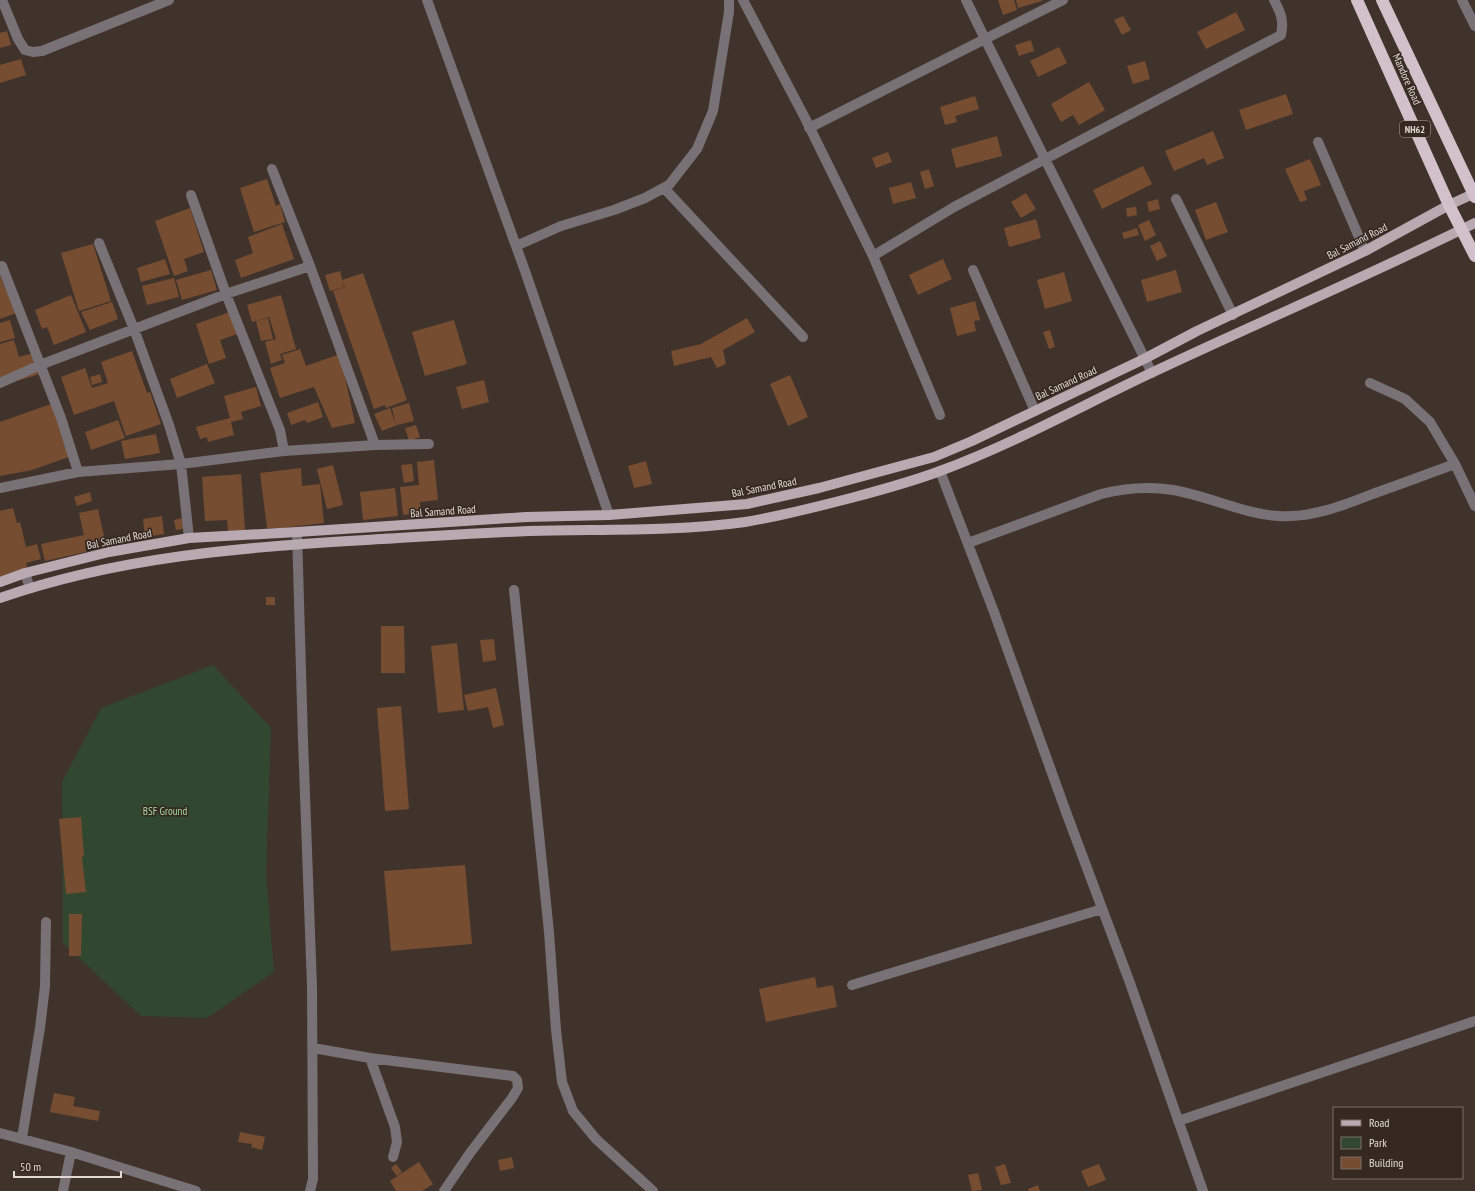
<svg xmlns="http://www.w3.org/2000/svg" width="1475" height="1191" viewBox="0 0 1475 1191" font-family="'PT Sans Narrow',sans-serif">
  <style>
    .green { fill: #314730 }
    .building { fill: #774d32 }
    .lines { fill: none; stroke-linecap: round; stroke-linejoin: round }
    .minor { stroke: #787175; stroke-width: 10 }
    .major { stroke: #b9aab2; stroke-width: 10 }
    .highway { stroke: #d2c1cb; stroke-width: 12 }
    .labels { text-anchor: middle; dominant-baseline: central; stroke-width: 3.5; stroke-linejoin: round; paint-order: stroke }
    .shield { fill: #362921; stroke: #aea49e; stroke-width: 1 }
    .shield-label { font-size: 10px; font-weight: bold; fill: #e1d9d3 }
    .street-label { font-size: 11px; fill: #e1d9d3; stroke: #362921 }
    .park-label { font-size: 11px; fill: #a3dba0; stroke: #362921 }
  </style>
  <rect width="100%" height="100%" fill="#40332b"/>
  <path class="green" d="M213,665L271,728L266,873L274,972L207,1018L141,1016L63,943L62,782L101,708Z"/>
  <path class="building" d="M998,0H1014L1017,10L1003,15Z
    M1016,0H1042V1L1018,8Z
    M1236,12L1245,30L1206,49L1197,32Z
    M1123,16L1131,30L1122,35L1114,20Z
    M7,31L11,45L0,48V33Z
    M1031,40L1034,51L1019,56L1015,45Z
    M1059,47L1067,63L1038,77L1030,61Z
    M21,59L26,75L0,83V65Z
    M1145,61L1150,79L1133,84L1127,66Z
    M1089,82L1105,110L1079,125L1073,115L1061,122L1051,104Z
    M1286,94L1293,114L1246,130L1239,110Z
    M975,96L979,109L955,116L957,122L945,125L940,107Z
    M1213,131L1224,158L1207,165L1204,158L1174,171L1165,151Z
    M997,136L1002,156L956,168L951,149Z
    M888,152L892,162L876,168L872,158Z
    M1310,159L1321,185L1304,191L1307,200L1300,202L1285,169Z
    M1143,166L1152,184L1102,209L1093,190Z
    M929,169L934,186L925,189L920,172Z
    M267,179L276,206L280,204L285,222L254,232L240,188Z
    M911,182L916,198L893,204L889,188Z
    M1026,193L1036,209L1021,218L1011,202Z
    M1158,199L1160,209L1149,212L1147,202Z
    M1216,202L1228,232L1206,240L1195,210Z
    M1136,207L1137,215L1127,217L1126,208Z
    M190,208L204,252L184,259L188,271L174,276L155,221Z
    M1036,219L1041,238L1009,247L1004,228Z
    M1149,220L1156,235L1145,241L1138,225Z
    M282,224L294,259L241,278L235,260L253,253L248,237Z
    M1137,228L1139,235L1124,239L1122,233Z
    M1160,241L1167,256L1157,261L1150,246Z
    M93,244L111,301L79,311L61,253Z
    M165,259L170,274L141,282L137,268Z
    M943,259L952,279L918,295L909,275Z
    M211,270L217,290L182,300L176,280Z
    M1176,270L1182,292L1147,302L1141,280Z
    M340,271L344,287L330,291L325,275Z
    M1064,272L1072,301L1045,309L1037,280Z
    M363,273L407,400L386,408L385,405L374,409L333,291L345,287L342,280Z
    M0,276L16,313L0,319Z
    M174,278L179,297L147,305L142,286Z
    M71,295L86,332L54,345L47,327L42,329L35,310Z
    M281,295L296,349L280,354L282,360L271,364L265,342L276,339L269,317L252,322L247,305Z
    M975,301L980,320L974,321L976,331L957,336L950,308Z
    M112,302L118,319L90,330L81,312Z
    M233,311L240,333L220,340L226,358L209,364L196,324Z
    M268,318L273,339L261,341L256,321Z
    M747,318L755,332L723,350L726,364L717,368L711,357L674,366L671,351L701,344Z
    M10,320L15,338L0,342V323Z
    M454,320L467,364L425,376L412,332Z
    M1050,330L1055,347L1049,349L1043,332Z
    M14,340L19,357L34,353L40,374L0,386V344Z
    M300,349L306,366L340,354L355,423L332,428L314,387L280,398L270,368L285,363L282,355Z
    M132,351L147,393L150,392L161,424L126,436L114,401L74,415L61,377L85,368L92,388L108,383L101,362Z
    M207,364L215,383L177,398L170,379Z
    M100,374L102,382L92,385L90,377Z
    M790,375L808,417L788,426L770,384Z
    M484,380L489,402L462,409L456,387Z
    M256,387L261,406L241,412L243,419L231,422L234,435L208,442L207,437L200,439L196,427L230,418L224,396Z
    M318,402L323,417L307,423L305,420L291,425L287,413Z
    M409,403L414,421L397,425L382,431L374,414L390,408L396,425L392,408Z
    M51,404L69,457L32,470L0,476V422Z
    M118,420L125,438L91,450L85,432Z
    M416,425L420,437L409,441L405,428Z
    M156,434L160,453L125,459L121,441Z
    M434,460L438,500L420,502L421,513L403,515L400,487L419,485L417,462Z
    M646,461L652,484L634,488L628,466Z
    M412,464L414,481L404,483L401,465Z
    M333,465L343,505L327,509L317,469Z
    M301,468L302,486L320,484L324,523L282,528H267L260,473Z
    M241,474L245,530L228,531L227,520L205,521L202,477Z
    M395,488L398,516L363,520L360,492Z
    M90,492L92,501L77,506L74,497Z
    M13,508L17,523L20,522L26,547L37,544L41,559L26,563L28,570L0,577V511Z
    M98,509L105,541L85,545L86,552L45,561L41,544L84,535L79,513Z
    M162,516L164,534L145,537L143,519Z
    M182,518L184,529L176,530L174,520Z
    M266,597H275V605H266Z
    M381,626H404L405,673H381Z
    M494,639L496,660L483,662L480,640Z
    M457,643L464,710L438,713L431,646Z
    M496,688L504,725L493,728L488,707L468,711L464,695Z
    M401,706L409,809L385,811L377,708Z
    M81,817L84,856L82,857L86,892L66,894L59,819Z
    M465,865L472,944L391,951L384,871Z
    M69,914H82L81,956H69Z
    M815,977L817,988L833,985L837,1007L766,1022L759,989Z
    M54,1093L75,1097L73,1106L100,1111L98,1121L50,1112Z
    M240,1132L265,1137L262,1150L251,1147L252,1144L238,1142Z
    M512,1157L514,1168L500,1171L498,1160Z
    M419,1162L433,1184L422,1191H396L390,1181Z
    M396,1164L402,1172L397,1176L391,1168Z
    M1005,1164L1011,1183L1001,1185L995,1167Z
    M1099,1164L1106,1180L1088,1187L1081,1171Z
    M978,1173L982,1190L972,1191L968,1175Z
    M1038,1185L1040,1191H1029L1028,1189Z"/>
  <g class="lines">
    <path class="minor" d="M2,0L18,39L25,50L33,52L42,51L169,0
      M427,0L525,271L609,515
      M743,0L805,118L873,256L940,415
      M966,0L985,39L1063,0
      M1462,0L1475,26
      M809,128L985,39L1152,373
      M1318,142L1365,251
      M272,169L310,266L375,445
      M664,188L803,337
      M191,195L226,294L280,430L284,451
      M1176,199L1233,315
      M99,243L134,329L169,425L181,464L189,538
      M516,246L561,226L614,210L645,198L669,185L697,149L713,111L729,12V0
      M873,256L954,207L1281,35C1284,21 1281,13 1274,0
      M2,266L61,418L78,472
      M973,270L1035,411
      M0,383L40,365L226,294L310,266
      M1370,383L1405,399L1430,422L1455,464L1475,506
      M940,471L994,612L1066,812L1130,983L1203,1191
      M0,488L78,472L181,464L284,451L375,445L429,444
      M297,532L303,740L312,987L313,1179L310,1191
      M968,543L1101,494C1125,488 1149,486 1173,490C1209,496 1243,514 1279,516C1314,518 1347,504 1378,492C1404,483 1430,473 1455,464
      M25,573L30,588
      M514,590L549,932L556,1030L562,1082L573,1111L596,1139L653,1191
      M852,985L1102,909
      M313,1048L370,1058L513,1076L517,1080L518,1088L512,1098L470,1153L444,1191
      M370,1058L395,1127L397,1142L393,1157
      M1178,1121L1475,1021
      M0,1133L71,1152L196,1191
      M22,1138L40,1028L45,986L46,922
      M63,1191L71,1152"/>
    <path class="major" d="M0,582L25,573L109,552L189,538L297,532L526,517L609,515L747,504L819,488L934,457L972,441L1144,359L1197,331L1365,251L1449,205L1473,194
      M0,598C118,557 242,547 366,540C420,537 475,533 529,531C601,529 674,532 745,522C781,516 816,507 851,498C881,490 911,482 940,471C1013,444 1081,406 1151,373C1259,322 1368,276 1475,223"/>
    <path class="highway" d="M1357,0L1449,205L1475,256
      M1382,0L1475,197"/>
  </g>
  <g class="labels">
    <rect class="shield" x="1400" y="121" width="30" height="16" rx="3"/>
    <g class="shield-label">
      <text x="1415" y="129">NH62</text>
    </g>
    <g class="street-label">
      <text transform="translate(1407 79) rotate(66)">Mandore Road</text>
      <text transform="translate(1357 241) rotate(-27)">Bal Samand Road</text>
      <text transform="translate(1066 383) rotate(-25)">Bal Samand Road</text>
      <text transform="translate(764 487) rotate(-11)">Bal Samand Road</text>
      <text transform="translate(443 511) rotate(-4)">Bal Samand Road</text>
      <text transform="translate(119 539) rotate(-11)">Bal Samand Road</text>
    </g>
    <g class="park-label">
      <text x="165" y="811">BSF Ground</text>
    </g>
  </g>
  <rect x="1333" y="1107" width="130" height="72" fill="#362921" stroke="#7a6f68"/>
  <rect x="1341" y="1120" width="20" height="6" fill="#b9aab2" stroke="#7a6f68"/>
  <text x="1369" y="1127" font-size="12" fill="#e1d9d3">Road</text>
  <rect x="1341" y="1137" width="20" height="12" fill="#314730" stroke="#7a6f68"/>
  <text x="1369" y="1147" font-size="12" fill="#e1d9d3">Park</text>
  <rect x="1341" y="1157" width="20" height="12" fill="#774d32" stroke="#7a6f68"/>
  <text x="1369" y="1167" font-size="12" fill="#e1d9d3">Building</text>
  <path d="M14 1171v6h107v-6" fill="none" stroke="#e1d9d3" stroke-width="2"/>
  <text x="20" y="1171" font-size="12" fill="#e1d9d3" stroke="#362921" stroke-width="3" paint-order="stroke">50 m</text>
</svg>
